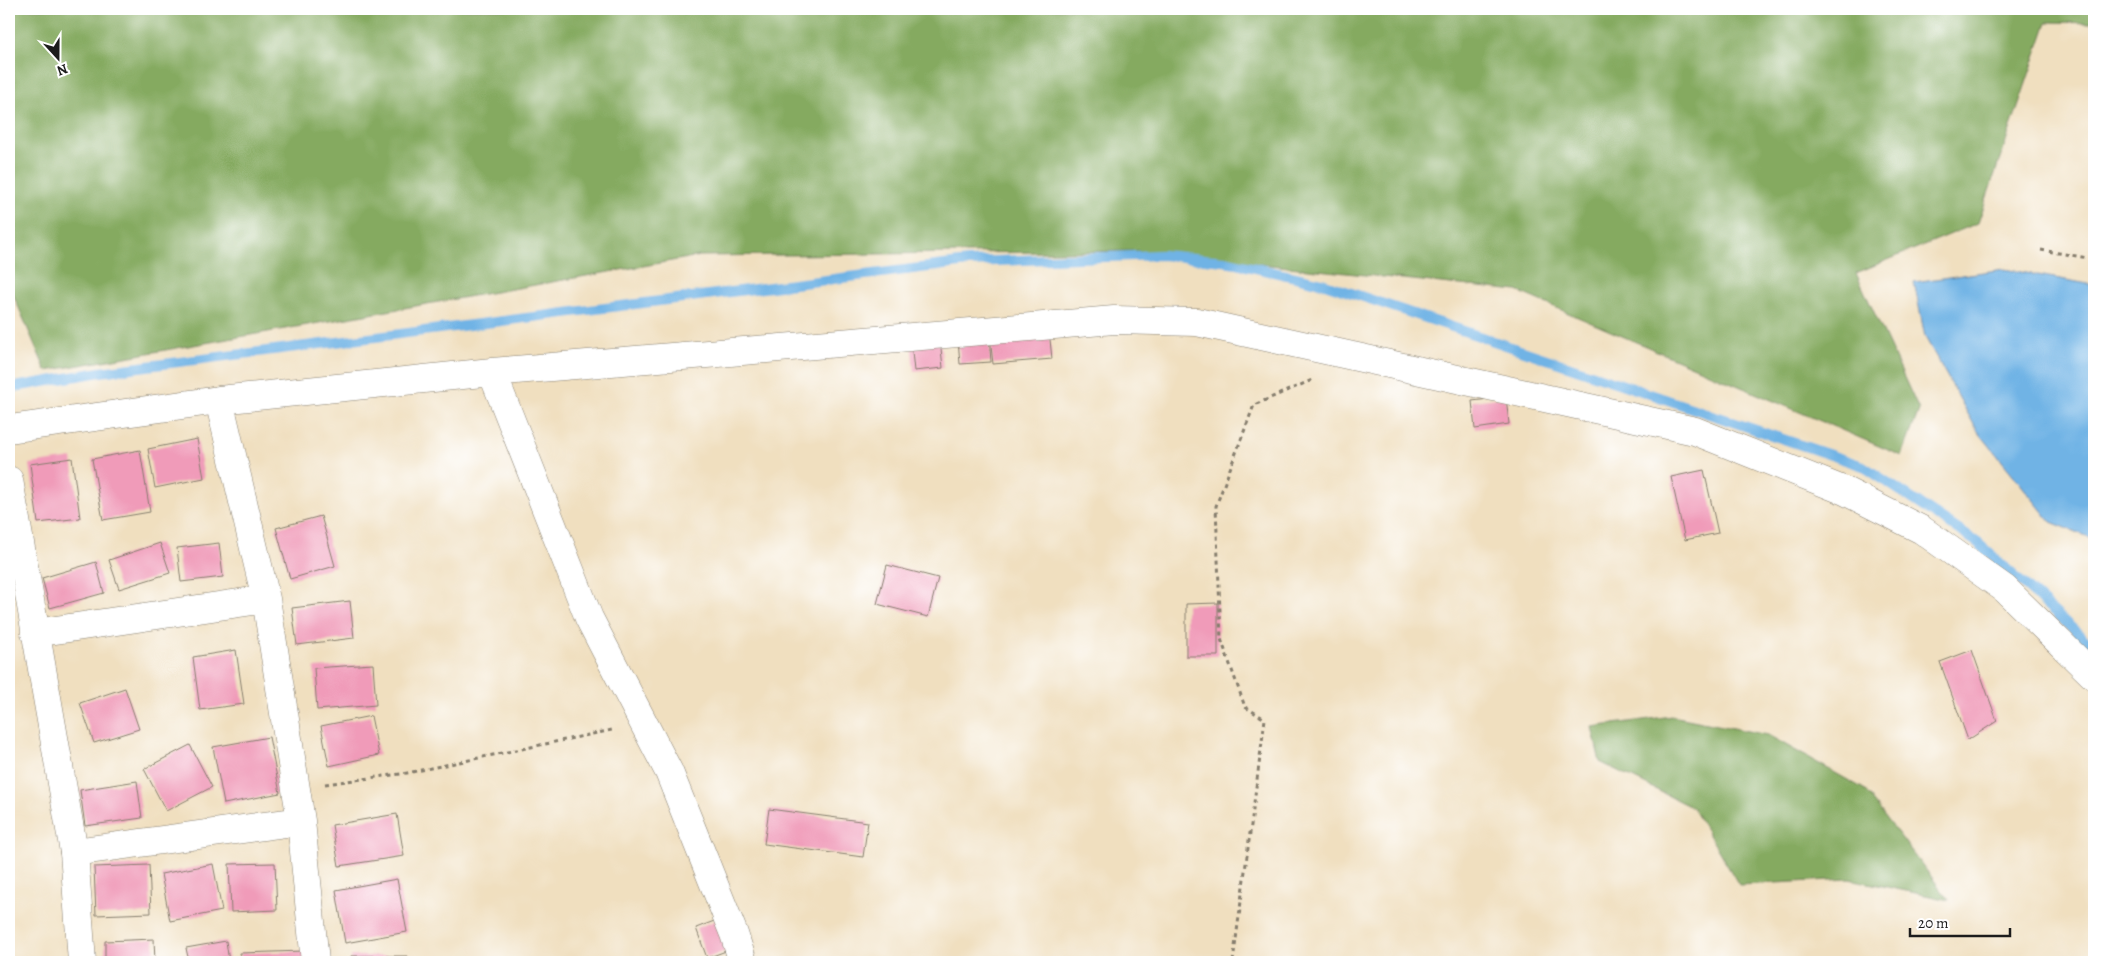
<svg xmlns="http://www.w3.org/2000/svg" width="2103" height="971" viewBox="0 0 2103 971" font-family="Alegreya,serif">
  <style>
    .forest { fill: #85aa60; stroke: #50633e }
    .water { fill: #70b3e5; stroke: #466880 }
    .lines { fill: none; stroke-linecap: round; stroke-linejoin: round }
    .stream { stroke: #70b3e5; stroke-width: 10 }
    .building { fill: #f09bb9 }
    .minor-casing { stroke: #867e6e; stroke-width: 29 }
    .tertiary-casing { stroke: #867e6e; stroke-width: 29 }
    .path { stroke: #867e6e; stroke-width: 3; stroke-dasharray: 4 4; stroke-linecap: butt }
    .minor { stroke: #fff; stroke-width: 28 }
    .tertiary { stroke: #fff; stroke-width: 28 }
  </style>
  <rect width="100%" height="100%" fill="#fff"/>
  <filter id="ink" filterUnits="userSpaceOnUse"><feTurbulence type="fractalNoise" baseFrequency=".02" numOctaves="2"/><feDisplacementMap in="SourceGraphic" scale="10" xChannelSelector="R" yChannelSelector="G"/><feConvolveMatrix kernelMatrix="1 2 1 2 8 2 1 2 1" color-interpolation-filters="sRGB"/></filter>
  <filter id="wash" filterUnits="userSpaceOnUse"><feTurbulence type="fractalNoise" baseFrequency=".0096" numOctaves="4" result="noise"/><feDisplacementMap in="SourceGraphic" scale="20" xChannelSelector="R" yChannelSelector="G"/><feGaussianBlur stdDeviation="1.12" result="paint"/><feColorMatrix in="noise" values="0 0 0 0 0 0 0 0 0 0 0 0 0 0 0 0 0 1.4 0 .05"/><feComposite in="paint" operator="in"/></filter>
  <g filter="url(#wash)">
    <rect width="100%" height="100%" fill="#f0dfbf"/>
    <path class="forest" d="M9,9H2094V23L2047,22L1978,223L1856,273L1919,410L1902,456L1517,291L1137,251L700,256L46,371L9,285Z
      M1672,716L1768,735L1864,789L1949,900L1849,879L1739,885L1693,808L1600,762L1592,727Z"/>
    <path class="water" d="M2004,269L2094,285V539L2051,522L1977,430L1925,337L1914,282Z"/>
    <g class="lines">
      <path class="stream" d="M9,388L100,372L968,262L1162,255L1224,261L1322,283L1863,466L1978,543L2094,648"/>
    </g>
    <g id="blocks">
      <path class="building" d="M1049,330L1052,359L993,364L990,336Z
        M989,336L991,362L960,364L958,339Z
        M940,339L943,368L914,371L911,342Z
        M1506,397L1509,424L1475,429L1472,401Z
        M197,439L204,478L155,488L148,449Z
        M140,450L150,512L103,520L92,459Z
        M72,458L80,518L38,523L30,464Z
        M1704,470L1718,533L1685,540L1671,477Z
        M321,516L335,566L290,579L276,528Z
        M160,543L170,573L119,589L109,560Z
        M219,543L223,577L181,582L177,548Z
        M96,562L104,593L50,608L42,578Z
        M887,565L938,578L928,617L877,604Z
        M350,601L354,638L297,645L292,608Z
        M1218,603V656H1186V604Z
        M236,650L244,704L200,710L193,657Z
        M1972,650L1997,721L1968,740L1940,662Z
        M373,664L376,705L317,710L314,668Z
        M125,688L139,729L94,743L80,703Z
        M371,716L379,755L329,766L321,726Z
        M269,737L280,793L224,804L213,747Z
        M190,745L212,787L166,811L144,769Z
        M137,781L142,818L85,826L80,790Z
        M769,809L868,822L863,857L764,844Z
        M397,814L404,856L339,866L332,825Z
        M275,863L277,910L231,912L229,864Z
        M213,864L222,911L170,921L161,874Z
        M149,865L151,913L96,915L94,867Z
        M397,879L407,932L345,943L336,890Z
        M722,918L734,948L707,958L696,928Z
        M154,939L155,962H105V941Z
        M226,941L229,962H189L186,948Z
        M304,951L305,962H241L240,953Z
        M351,956H408V962H350Z"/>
    </g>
  </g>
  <g filter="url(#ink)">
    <use href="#blocks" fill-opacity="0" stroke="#867e6e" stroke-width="1"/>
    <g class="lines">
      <g class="minor-casing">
        <path id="minor" d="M492,372L589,618L669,772L734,934L743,962
          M219,400L266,599L301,821L315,962
          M9,429L219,400L492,372L1114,320L1197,322L1695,431L1845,491L1922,530L2005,589L2094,676
          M35,633L266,599
          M74,852L301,821"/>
      </g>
      <g class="tertiary-casing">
        <path id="tertiary" d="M9,480L74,852L82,962"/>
      </g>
      <path class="path" d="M2041,250L2094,259
        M325,784L407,773L612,730
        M1233,962L1265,719L1245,707L1221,639L1216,506L1254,405L1312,380"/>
      <use href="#minor" class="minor"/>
      <use href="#tertiary" class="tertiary"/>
    </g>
  </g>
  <rect width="2103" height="971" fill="none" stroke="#fff" stroke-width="30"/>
  <g transform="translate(58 58) rotate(159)" stroke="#ffffff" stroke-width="4" paint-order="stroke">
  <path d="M0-4L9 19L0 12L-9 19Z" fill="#1c1c1c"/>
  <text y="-8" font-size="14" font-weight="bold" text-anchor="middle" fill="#1c1c1c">N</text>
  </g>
  <path d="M1910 928v8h100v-8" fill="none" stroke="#1c1c1c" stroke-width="2.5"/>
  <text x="1918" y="928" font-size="15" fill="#1c1c1c" stroke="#ffffff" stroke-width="4" paint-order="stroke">20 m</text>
</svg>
